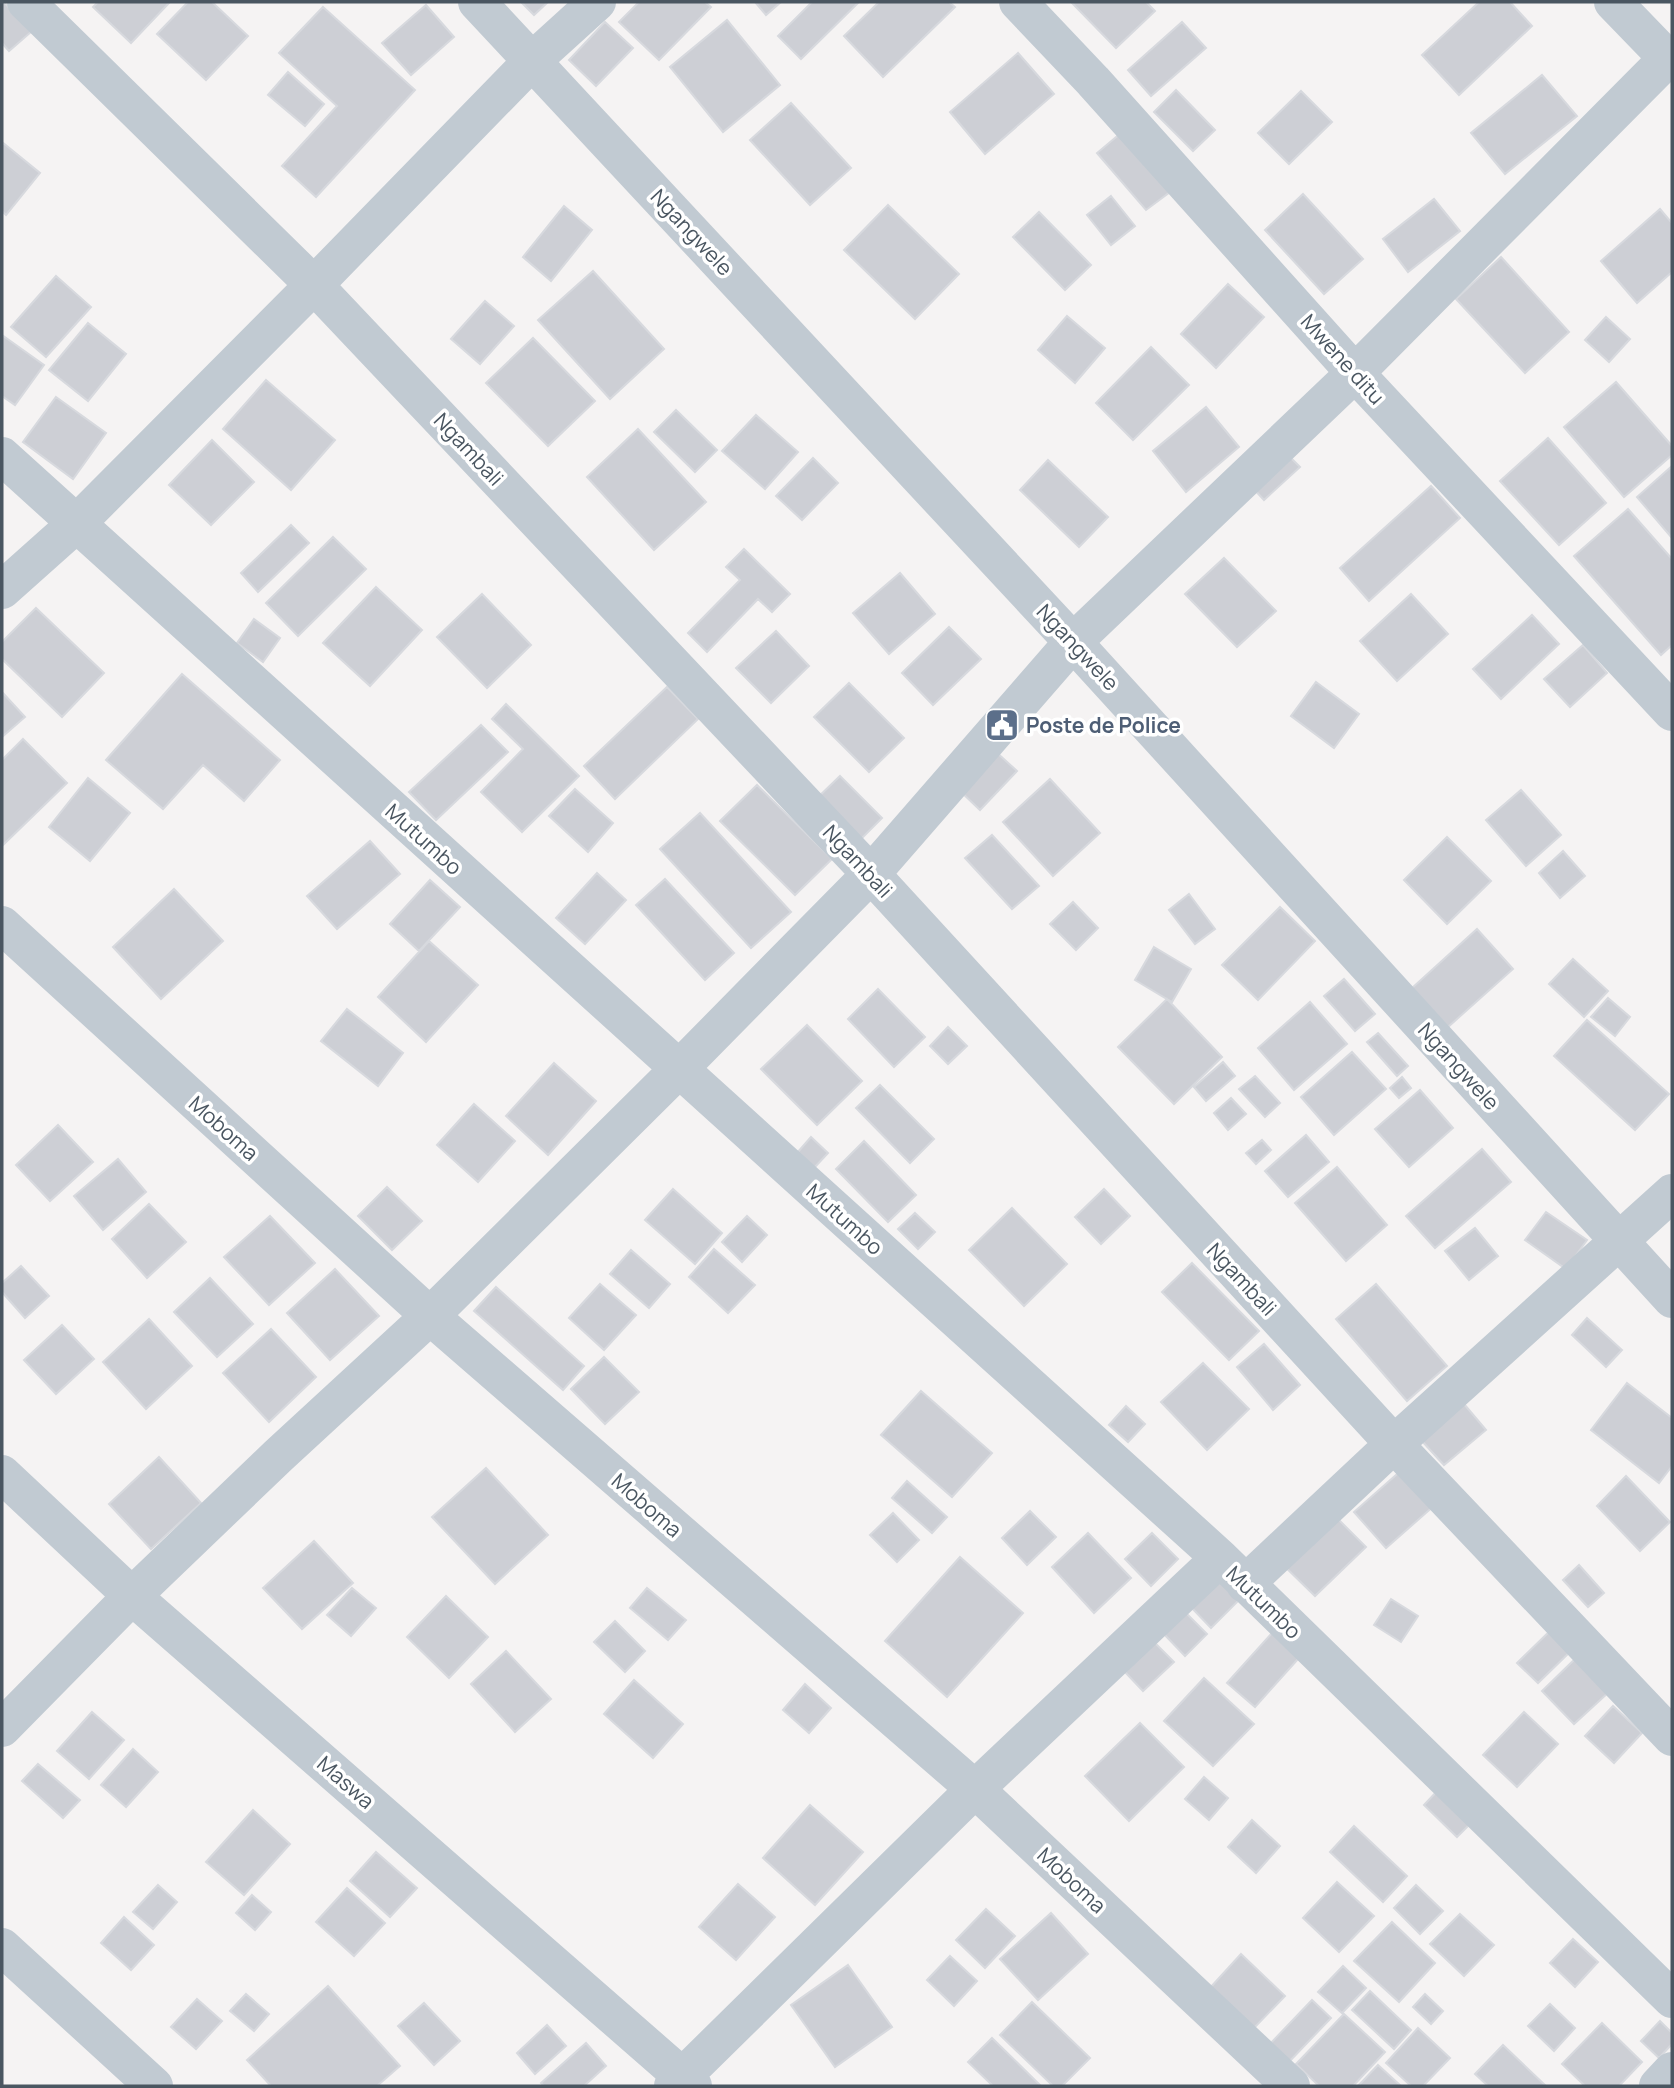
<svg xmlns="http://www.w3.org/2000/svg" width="1674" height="2088" viewBox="0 0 1674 2088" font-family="Manrope,sans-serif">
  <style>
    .building { fill: #cdcfd5; stroke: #d7d9de; stroke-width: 2 }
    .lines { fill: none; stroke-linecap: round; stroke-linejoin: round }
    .street { stroke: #c1cad2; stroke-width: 38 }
    .labels { text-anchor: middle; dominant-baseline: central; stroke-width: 7; stroke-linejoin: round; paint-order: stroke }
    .street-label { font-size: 21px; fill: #4a5661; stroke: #fff }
    .service-label { font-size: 21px; font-weight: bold; fill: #4e5e75; stroke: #fff; text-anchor: start }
  </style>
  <rect width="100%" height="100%" fill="#f5f3f3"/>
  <path class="building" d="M2,2H4L31,32L9,51L2,43Z
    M98,2H170L131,43L93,7Z
    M188,2H212L248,36L206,80L157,34Z
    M521,2H548L534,15Z
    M639,2H705L711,7L659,60L619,22Z
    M755,2H781L766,15Z
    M812,2H859L801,59L778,36Z
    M879,2H949L955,7L883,77L844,36Z
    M1071,2H1146L1155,11L1116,48Z
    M1479,2H1510L1532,26L1459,95L1422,55Z
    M426,5L454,37L411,75L382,43Z
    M323,7L415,90L316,197L282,166L337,106L279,53Z
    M727,20L780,85L723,132L670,67Z
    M605,22L633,48L596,86L569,60Z
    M1182,22L1206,48L1151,96L1128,70Z
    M1018,53L1054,94L985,154L950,112Z
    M288,72L324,104L305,126L268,95Z
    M1542,75L1577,116L1505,174L1471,133Z
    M1176,90L1215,130L1193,151L1154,112Z
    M1301,91L1332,122L1289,164L1258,133Z
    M791,103L851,168L810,205L750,140Z
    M1121,133L1170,192L1146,210L1097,153Z
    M2,142L40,173L6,215L2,211Z
    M1303,194L1363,259L1324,294L1265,230Z
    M1111,196L1135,226L1111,245L1087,215Z
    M1434,199L1460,231L1408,272L1383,239Z
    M888,205L959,274L915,319L844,250Z
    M564,206L592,230L551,281L523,257Z
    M1660,209L1672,223V272L1637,303L1601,261Z
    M1039,212L1091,265L1065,290L1013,237Z
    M1501,257L1569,332L1525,373L1456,299Z
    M593,271L664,349L610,399L538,320Z
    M56,276L91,307L46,357L11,327Z
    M1228,284L1264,317L1216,368L1181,334Z
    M485,301L514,326L480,364L451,339Z
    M1067,316L1105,348L1075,383L1038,350Z
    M1606,317L1630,339L1609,362L1585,340Z
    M88,323L126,354L88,401L49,370Z
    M2,335L44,365L15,405L2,396Z
    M533,338L595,401L548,446L486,383Z
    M1151,347L1189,385L1133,440L1096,403Z
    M266,380L335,440L291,490L223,429Z
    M1616,382L1672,446V455L1624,497L1564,427Z
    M56,397L106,433L73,479L23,442Z
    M1206,407L1239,447L1186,492L1153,451Z
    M676,410L717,450L695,472L654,432Z
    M756,415L798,452L765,489L722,451Z
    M638,429L706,502L654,550L587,477Z
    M1548,438L1606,503L1559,545L1500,481Z
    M212,440L254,482L211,525L169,485Z
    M1286,453L1300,467L1264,500L1251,486Z
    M813,458L838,483L802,520L776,496Z
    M1048,460L1108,517L1079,547L1020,490Z
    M1672,466V538L1637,497Z
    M1431,486L1460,518L1369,601L1340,568Z
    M1628,509L1672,559V645L1661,655L1574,556Z
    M291,525L309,543L258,592L241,573Z
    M333,537L366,569L298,636L266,603Z
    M744,549L790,594L772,612L758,599L707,652L688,633L740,580L726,567Z
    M1224,558L1276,611L1237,647L1185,594Z
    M900,573L935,614L889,654L853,613Z
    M376,587L422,630L370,686L323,643Z
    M482,594L531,645L487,688L437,637Z
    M1411,594L1448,634L1397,681L1360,641Z
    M36,608L104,673L62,717L2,659V642Z
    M1532,615L1559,644L1501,699L1473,669Z
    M254,619L280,638L263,662L237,643Z
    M949,627L981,659L933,705L902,673Z
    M776,631L809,666L771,703L736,668Z
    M1583,645L1607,673L1570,707L1544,679Z
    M182,674L280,760L244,801L203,765L163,809L106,760Z
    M1316,682L1359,714L1334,748L1291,716Z
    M849,683L904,738L869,772L814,717Z
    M667,687L698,719L615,799L584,766Z
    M2,692L25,717L2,737Z
    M506,704L579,776L522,832L481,792L523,749L492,719Z
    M481,725L508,752L436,820L409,792Z
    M23,739L67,783L3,845L2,844V760Z
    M995,751L1017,771L980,810L959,790Z
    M840,776L882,818L855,845L812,803Z
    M88,778L130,813L90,861L49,827Z
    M1050,779L1100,833L1053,876L1003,822Z
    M757,785L832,859L795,895L720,821Z
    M575,789L613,823L588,852L549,816Z
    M1521,790L1561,835L1526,866L1486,820Z
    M700,813L791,912L751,948L660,849Z
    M992,835L1039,886L1012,909L965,858Z
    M1447,837L1491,881L1447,924L1404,880Z
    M370,841L400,874L337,929L307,896Z
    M1563,851L1585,876L1560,898L1539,873Z
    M597,873L626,900L585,944L556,918Z
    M665,879L734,953L705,980L636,905Z
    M430,880L460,907L419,951L390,924Z
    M174,889L223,941L161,999L113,947Z
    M1189,894L1215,929L1195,944L1169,910Z
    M1073,902L1098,928L1076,950L1050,924Z
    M1280,907L1315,941L1258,1000L1222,965Z
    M1477,929L1513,969L1448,1027L1412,988Z
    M429,941L478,985L426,1042L378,997Z
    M1154,947L1191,969L1172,1002L1135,980Z
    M1573,959L1608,991L1584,1017L1549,984Z
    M1344,979L1375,1014L1355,1031L1324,996Z
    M878,989L925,1037L894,1067L848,1019Z
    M1608,998L1630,1017L1615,1036L1591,1017Z
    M1167,999L1222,1057L1174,1104L1118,1047Z
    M1310,1002L1347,1044L1294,1090L1258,1048Z
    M347,1009L403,1053L378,1086L321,1041Z
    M1587,1020L1669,1094L1635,1130L1554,1056Z
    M807,1025L862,1081L817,1125L761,1069Z
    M948,1027L967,1046L948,1064L930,1046Z
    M1378,1033L1408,1066L1397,1076L1367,1042Z
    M1352,1052L1386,1089L1334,1135L1301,1097Z
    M1223,1062L1235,1076L1206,1101L1194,1087Z
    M554,1063L596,1101L548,1155L506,1116Z
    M1255,1076L1280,1103L1265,1117L1239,1089Z
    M1402,1077L1411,1088L1399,1098L1390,1088Z
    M880,1085L934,1139L910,1163L856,1108Z
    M1420,1090L1453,1128L1409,1167L1375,1129Z
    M1231,1098L1246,1114L1228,1130L1214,1113Z
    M474,1104L515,1141L478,1182L437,1145Z
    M58,1125L93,1162L50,1201L16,1165Z
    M1306,1135L1329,1162L1288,1197L1265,1171Z
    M811,1137L828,1153L814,1168L797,1153Z
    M1262,1140L1271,1150L1256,1164L1246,1153Z
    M864,1141L916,1195L888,1222L836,1169Z
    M1482,1149L1511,1182L1435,1248L1406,1216Z
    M118,1159L146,1192L103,1230L74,1196Z
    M1337,1167L1387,1225L1346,1261L1295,1203Z
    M387,1187L422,1221L392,1250L358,1216Z
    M673,1189L722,1233L695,1264L645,1220Z
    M1104,1189L1130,1216L1101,1244L1075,1217Z
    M149,1204L186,1242L147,1278L112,1239Z
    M1012,1208L1067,1264L1024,1306L969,1250Z
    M1546,1212L1587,1240L1566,1269L1525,1240Z
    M915,1213L935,1232L918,1249L898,1229Z
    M270,1216L315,1263L269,1305L224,1257Z
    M747,1216L767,1235L742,1262L722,1242Z
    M1475,1228L1498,1256L1469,1280L1445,1251Z
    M714,1249L755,1285L728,1313L689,1277Z
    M631,1250L670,1284L649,1308L610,1274Z
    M1192,1263L1259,1331L1229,1360L1162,1292Z
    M21,1266L49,1296L25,1318L2,1292V1283Z
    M335,1269L379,1316L330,1360L287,1313Z
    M210,1278L253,1324L217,1357L174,1312Z
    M600,1284L636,1315L604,1350L569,1318Z
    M1376,1284L1447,1366L1407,1401L1336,1319Z
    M496,1287L584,1366L563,1390L474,1311Z
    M1587,1318L1622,1350L1606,1367L1572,1335Z
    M149,1319L192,1366L146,1409L103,1362Z
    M62,1325L94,1359L56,1394L24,1360Z
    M271,1329L316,1377L269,1422L223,1373Z
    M1264,1344L1300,1385L1273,1410L1237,1367Z
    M604,1357L639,1392L605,1424L571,1389Z
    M1203,1363L1249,1409L1207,1450L1161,1402Z
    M1627,1383L1672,1418V1466L1659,1483L1591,1430Z
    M921,1391L992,1453L952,1497L881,1435Z
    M1464,1404L1486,1430L1444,1465L1421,1440Z
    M1126,1406L1145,1424L1128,1442L1109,1425Z
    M159,1457L201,1503L151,1549L109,1504Z
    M486,1468L548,1535L495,1584L432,1517Z
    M1404,1468L1435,1505L1386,1548L1354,1512Z
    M1626,1476L1670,1522L1640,1551L1597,1506Z
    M907,1481L947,1517L932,1533L892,1498Z
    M1328,1509L1366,1547L1315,1596L1277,1559Z
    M1030,1511L1056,1537L1027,1565L1002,1538Z
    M893,1513L919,1540L897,1562L870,1535Z
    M1088,1533L1131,1578L1094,1613L1052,1567Z
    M1152,1533L1178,1559L1151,1586L1125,1559Z
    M314,1541L353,1583L302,1629L263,1588Z
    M960,1557L1023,1613L947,1697L885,1641Z
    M1579,1565L1604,1593L1588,1607L1563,1580Z
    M1216,1575L1240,1599L1211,1628L1188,1604Z
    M352,1588L376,1608L351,1636L327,1615Z
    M647,1588L686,1620L668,1640L630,1608Z
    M446,1596L488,1637L449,1678L407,1637Z
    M1391,1599L1418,1616L1401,1642L1374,1625Z
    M1183,1610L1207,1634L1185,1656L1161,1631Z
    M615,1621L645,1651L625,1672L594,1642Z
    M1280,1624L1307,1649L1255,1707L1227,1683Z
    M1551,1630L1572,1650L1538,1683L1517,1663Z
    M1154,1642L1174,1662L1143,1691L1124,1671Z
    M506,1651L551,1699L515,1732L471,1684Z
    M1576,1658L1609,1692L1574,1724L1542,1691Z
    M1204,1678L1254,1724L1213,1766L1164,1721Z
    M634,1680L683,1724L653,1758L604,1714Z
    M805,1684L831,1708L809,1733L783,1710Z
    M1613,1706L1642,1733L1614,1763L1585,1736Z
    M92,1712L124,1740L89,1779L57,1751Z
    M1524,1712L1558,1744L1517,1787L1483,1755Z
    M1140,1723L1184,1767L1129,1821L1085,1776Z
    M133,1749L158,1772L126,1807L101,1785Z
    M38,1764L80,1800L63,1818L22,1781Z
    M1204,1777L1228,1798L1209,1820L1185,1799Z
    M1440,1788L1474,1820L1457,1837L1424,1805Z
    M810,1805L863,1852L815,1905L763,1858Z
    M253,1810L290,1844L244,1895L206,1862Z
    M1252,1820L1280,1846L1256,1873L1228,1847Z
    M1354,1826L1407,1876L1383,1902L1330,1852Z
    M376,1852L417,1888L390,1917L350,1881Z
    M1337,1882L1374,1916L1339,1952L1303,1918Z
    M738,1884L775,1917L736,1960L699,1927Z
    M158,1885L177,1902L153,1929L133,1912Z
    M1416,1885L1443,1911L1420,1934L1394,1908Z
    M347,1888L385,1923L354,1956L316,1922Z
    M252,1895L271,1912L255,1930L236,1913Z
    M986,1909L1015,1936L985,1968L956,1940Z
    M1051,1913L1088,1954L1038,2000L1000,1959Z
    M1460,1914L1494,1945L1464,1976L1430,1944Z
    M124,1917L154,1945L131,1970L101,1943Z
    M1392,1922L1435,1963L1399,2002L1354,1961Z
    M1573,1939L1598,1962L1575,1987L1550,1963Z
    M1241,1954L1285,1996L1252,2030L1209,1989Z
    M950,1956L977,1981L954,2006L927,1980Z
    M848,1965L892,2027L835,2067L791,2005Z
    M1343,1966L1366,1988L1342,2013L1318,1992Z
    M328,1986L400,2066L377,2086H271L247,2060Z
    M1370,1991L1411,2030L1394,2049L1352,2010Z
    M246,1994L269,2014L254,2031L230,2011Z
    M1425,1994L1443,2011L1431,2024L1413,2007Z
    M197,1999L222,2021L196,2049L171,2027Z
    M1312,2000L1331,2018L1286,2065L1267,2047Z
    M1032,2002L1090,2058L1062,2086H1053L1000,2035Z
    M424,2003L460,2041L434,2065L398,2026Z
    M1550,2004L1575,2028L1554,2051L1528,2026Z
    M1344,2014L1385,2052L1353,2086H1319L1296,2064Z
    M1660,2021L1672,2033V2044L1659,2058L1641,2041Z
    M1602,2023L1642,2062L1619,2086H1585L1562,2064Z
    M547,2025L566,2046L535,2074L517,2053Z
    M1418,2028L1450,2058L1423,2086H1411L1386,2063Z
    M992,2038L1041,2086H993L968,2062Z
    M586,2043L606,2066L584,2086H544L541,2083Z
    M1503,2045L1546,2086H1488L1475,2074Z
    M1378,2065L1401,2086H1358Z"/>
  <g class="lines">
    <path class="street" d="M26,2L314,285L871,874L1394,1444L1672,1737
      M477,2L1073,642L1672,1299
      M1018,2L1093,81L1355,373L1672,712
      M1613,2L1672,63
      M2,456L1220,1558L1672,1999
      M2,590L76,524L314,285L533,60L597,2
      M2,925L430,1316L975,1789L1291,2086
      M2,1474L132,1596L693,2086
      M1245,1584L1394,1444L1672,1193
      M2,1728L132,1596L278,1456L430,1316L679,1069L871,874L1073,642L1355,373L1672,54
      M2,1947L154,2086
      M673,2086L975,1789L1220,1558
      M1658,2086L1672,2071"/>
  </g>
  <defs>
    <g id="civic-square" transform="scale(1.75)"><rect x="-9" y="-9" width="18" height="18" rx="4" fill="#5c6f8a" stroke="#fff"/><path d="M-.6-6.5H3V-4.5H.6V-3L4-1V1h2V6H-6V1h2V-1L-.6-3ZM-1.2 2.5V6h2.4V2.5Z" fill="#fff"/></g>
  </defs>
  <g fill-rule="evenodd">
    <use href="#civic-square" x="1002" y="725"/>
  </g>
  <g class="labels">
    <g class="street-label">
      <text transform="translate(692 232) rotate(47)">Ngangwele</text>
      <text transform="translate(1343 359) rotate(48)">Mwene ditu</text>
      <text transform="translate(469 449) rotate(47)">Ngambali</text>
      <text transform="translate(1078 647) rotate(47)">Ngangwele</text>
      <text transform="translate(424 839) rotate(42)">Mutumbo</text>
      <text transform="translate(858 861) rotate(47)">Ngambali</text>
      <text transform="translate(1459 1066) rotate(48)">Ngangwele</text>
      <text transform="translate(224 1128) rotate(42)">Moboma</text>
      <text transform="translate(845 1219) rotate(42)">Mutumbo</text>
      <text transform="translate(1242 1279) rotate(47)">Ngambali</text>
      <text transform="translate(647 1505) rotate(41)">Moboma</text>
      <text transform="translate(1264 1602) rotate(44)">Mutumbo</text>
      <text transform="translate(346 1782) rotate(41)">Maswa</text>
      <text transform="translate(1072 1880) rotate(43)">Moboma</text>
    </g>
    <g class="service-label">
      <text x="1026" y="725">Poste de Police</text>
    </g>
  </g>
  <rect width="1674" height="2088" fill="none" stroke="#4a5661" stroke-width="7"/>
</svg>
